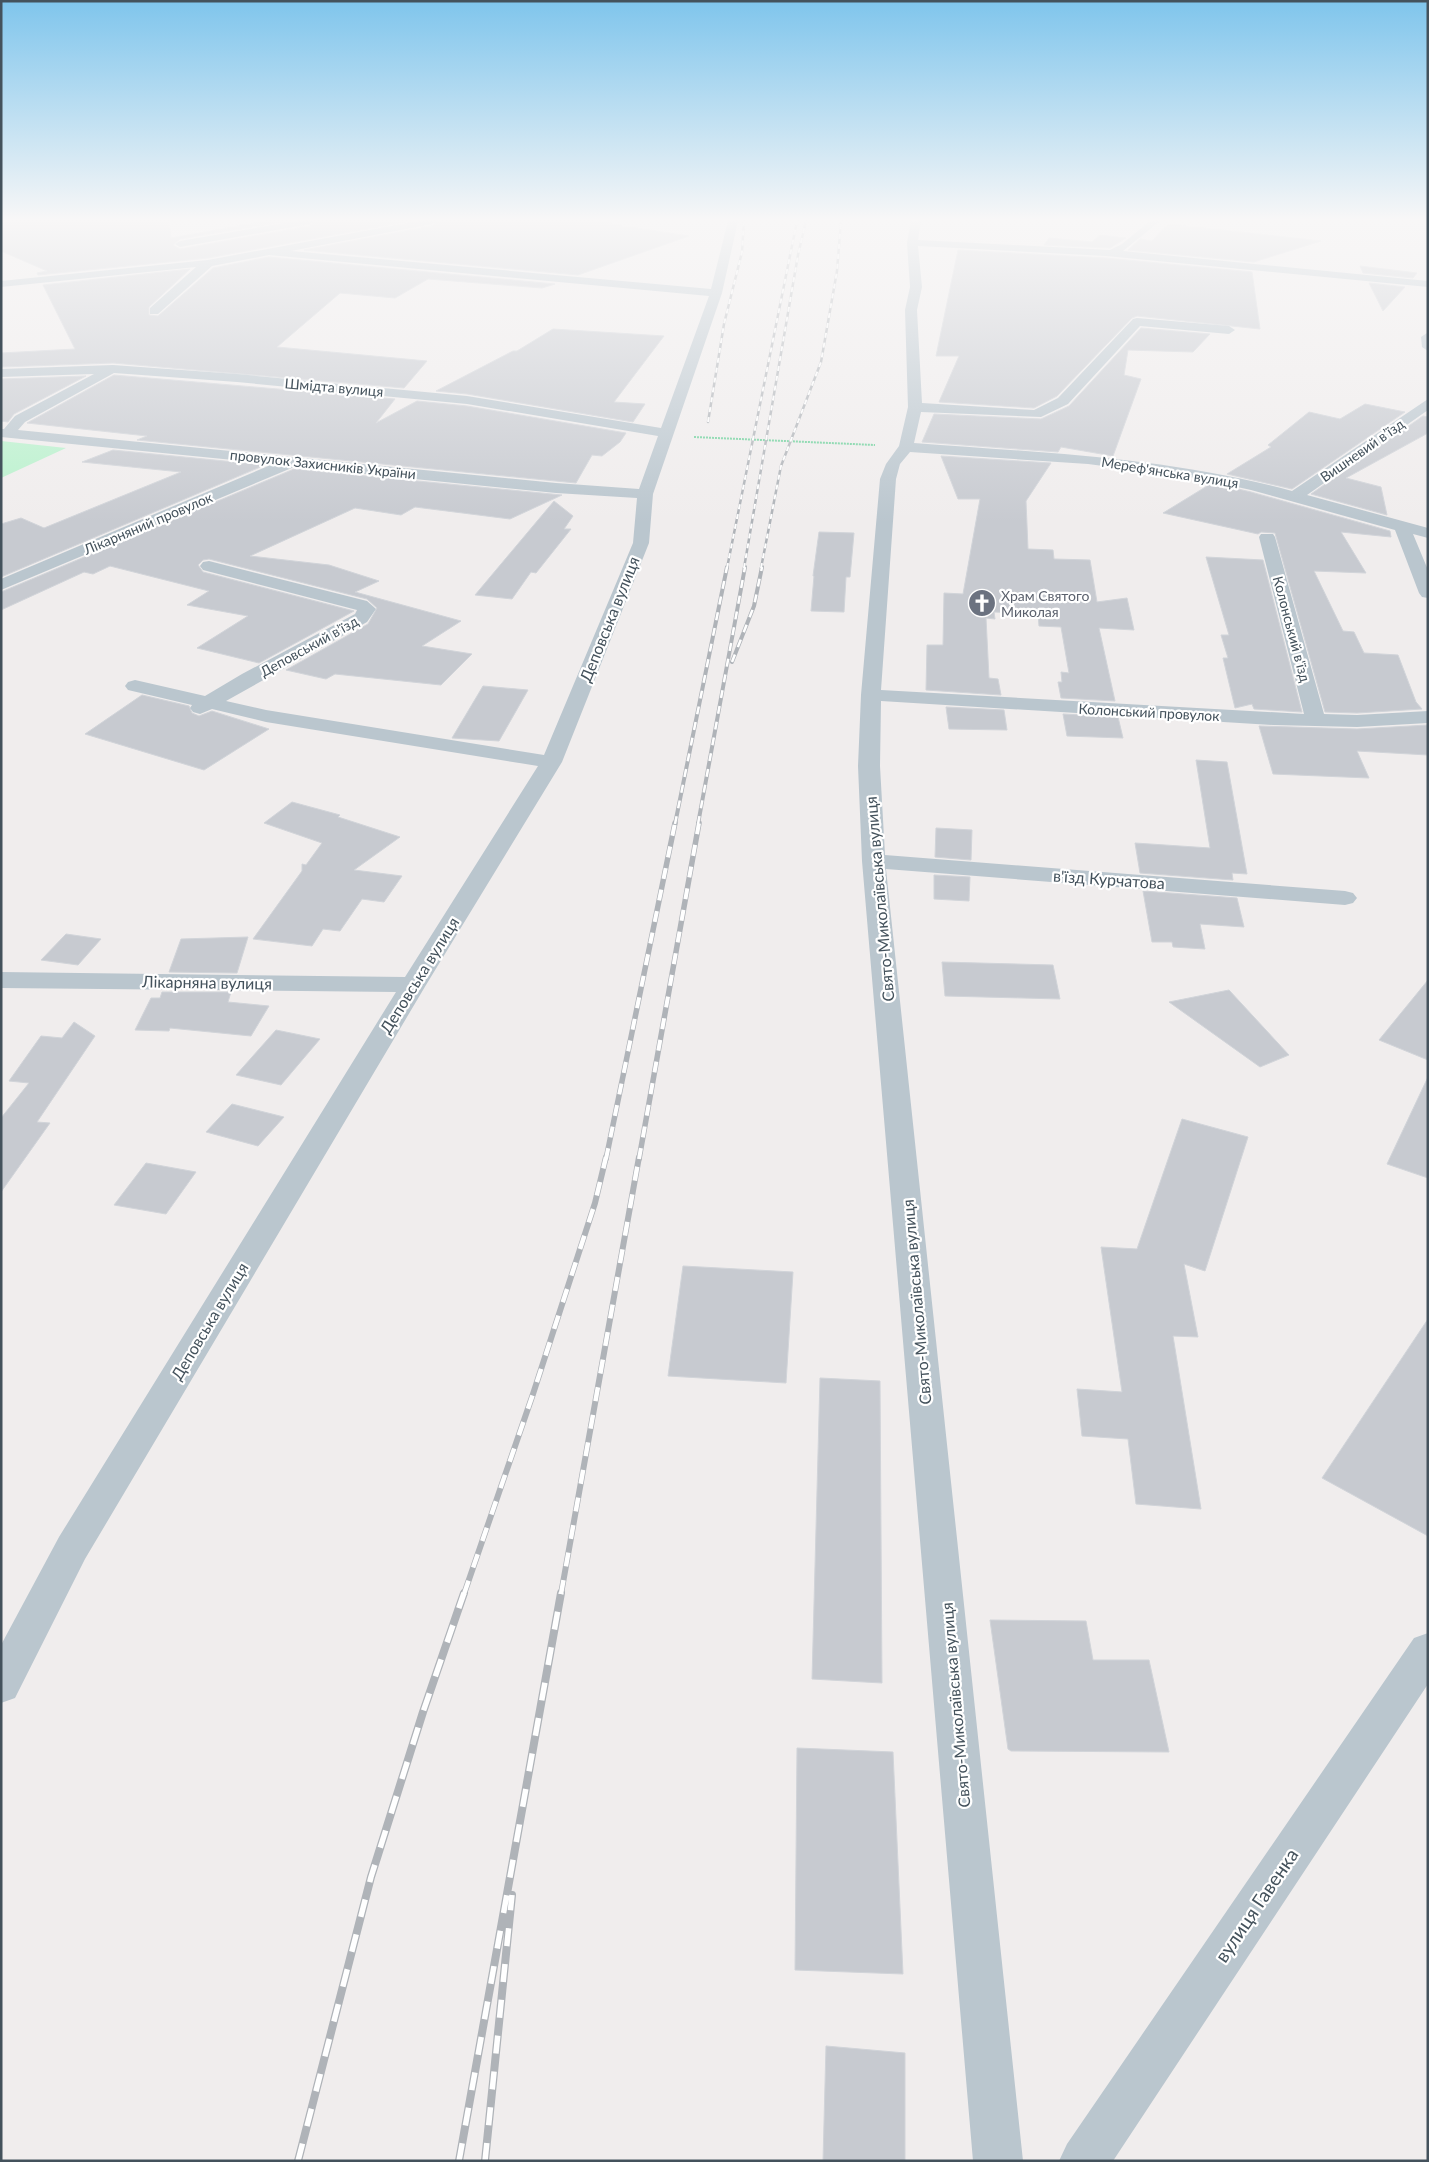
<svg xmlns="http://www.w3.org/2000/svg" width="1429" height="2162" viewBox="0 0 1429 2162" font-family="Lato,sans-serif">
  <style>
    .green { fill: #b8f1cc }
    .building { fill: #c7cad0; stroke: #d1d4d9 }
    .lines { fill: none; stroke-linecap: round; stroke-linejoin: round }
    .path { stroke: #6ed19c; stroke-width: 2; stroke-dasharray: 2 1; stroke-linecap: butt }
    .minor { fill: #bac6ce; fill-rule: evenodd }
    .rail-far4-casing { stroke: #afb3b8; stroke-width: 2.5 }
    .rail-far3-casing { stroke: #afb3b8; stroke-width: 4 }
    .rail-far2-casing { stroke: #afb3b8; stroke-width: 5.5 }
    .rail-far1-casing { stroke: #afb3b8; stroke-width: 6 }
    .rail-casing { stroke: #afb3b8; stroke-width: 8 }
    .rail-far4 { stroke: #fff; stroke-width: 2; stroke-dasharray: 5; stroke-linecap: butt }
    .rail-far3 { stroke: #fff; stroke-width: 2.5; stroke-dasharray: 8; stroke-linecap: butt }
    .rail-far2 { stroke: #fff; stroke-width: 4; stroke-dasharray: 11; stroke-linecap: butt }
    .rail-far1 { stroke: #fff; stroke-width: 4.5; stroke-dasharray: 14; stroke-linecap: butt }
    .rail { stroke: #fff; stroke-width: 5.5; stroke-dasharray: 18; stroke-linecap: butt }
    .labels { text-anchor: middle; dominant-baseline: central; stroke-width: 4.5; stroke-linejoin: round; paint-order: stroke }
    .far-street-label { font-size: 14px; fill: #44525c; stroke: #fff }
    .far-worship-label { font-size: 14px; fill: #5b616d; stroke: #fff; text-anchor: start }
    .street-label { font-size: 16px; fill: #44525c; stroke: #fff }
    .near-street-label { font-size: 19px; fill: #44525c; stroke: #fff }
  </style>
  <rect width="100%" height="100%" fill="#f0eded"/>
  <path class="green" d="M1,441L66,448L1,478Z"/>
  <path class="building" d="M1,221H169L171,238L266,221H288L180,239L173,245L180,249L310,226L317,221H410L208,258L38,275L37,273L47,271L1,251Z
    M439,221H592L622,225L623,228L630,227L689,236L578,275L304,250L432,226Z
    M1168,224L1321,241L1254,262L1128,250L1140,239L1152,241Z
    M1100,235L1126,238L1110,248L1044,245L1049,238L1092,242Z
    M958,250L1106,258L1252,272L1260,329L1137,316L1132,318L1057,396L1034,408L939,402L959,356H936Z
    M269,257L555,284L542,288L428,279L395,298L340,293L277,347L427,361L404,388L113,363L1,367V353L75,349L43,285L190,269L149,307V315L158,316L213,268Z
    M1360,266L1417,273L1413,278L1363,273Z
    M1369,283L1405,287L1383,311Z
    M1141,328L1210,334L1193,352L1128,350L1124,375L1141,379L1113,456L1061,447L1058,452L922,442L934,414L1041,419L1069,406Z
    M553,329L664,336L614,402L645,404L633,422L467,394L436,391L513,351H517Z
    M114,375L395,399L376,423L417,401L467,406L626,433L620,442L602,456L592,455L576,483L137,440L147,436L27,423Z
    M86,376L14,414L8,422L1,421V379Z
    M1365,404L1405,412L1292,489L1227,474L1271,447L1268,445L1309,412L1340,419Z
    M1423,416L1428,417V433L1346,478L1381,487L1387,515L1311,494Z
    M113,450L265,465L1,577V524L21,518L44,528L181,472L82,462Z
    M941,456L1051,463L1026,501L1028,549L1053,550L1054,559L1090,560L1097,602L1127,598L1134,630L1099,628L1115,701L1061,698L1058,682H1062L1061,672L1069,673L1061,627L1039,626L1038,614L994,612L995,619L986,618L989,678L998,679L1001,695L926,690L927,645H943L944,593L963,594L980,499H958Z
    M294,469L562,495L510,519L415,507L401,515L355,508L250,556L329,565L379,581L355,592L461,621L422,646L472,654L441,685L335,674L326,679L286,670L368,624L377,608L367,599L209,559L203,560L198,565L203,572L354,611L259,663L197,648L248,616L187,605L209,591L110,566L93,574L84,572L1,610V592Z
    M1212,483L1251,492L1390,531L1391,537L1341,532L1366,573L1314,571L1343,631L1354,632L1364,653L1398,655L1416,702L1422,709L1357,713L1325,712L1275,533L1261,532L1258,534L1163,513Z
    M554,501L573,516L564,529H571L536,573L531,572L512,599L475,595Z
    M819,532L854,533L850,577H846L844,612L811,611L814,576H813Z
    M1206,557L1263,560L1302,712L1254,709L1252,704L1235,708L1223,658H1228L1221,635H1229Z
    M483,686L528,690L499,741L452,738Z
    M142,695L189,706L192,713L199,716L212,711L269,729L204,770L85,734Z
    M946,707L1004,710L1007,730L949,729Z
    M1063,714L1118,717L1123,738L1067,736Z
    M1428,725V755L1357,751L1369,778L1273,774L1259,726L1357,729Z
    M1196,760L1227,762L1247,874L1232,873L1233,880L1140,873L1135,843L1210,848Z
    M292,802L340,815L338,817L400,837L354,870L402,876L384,902L362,899L340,931L323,929L312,946L253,939L302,871V864L306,865L322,843L264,823Z
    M936,828L972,830L971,860L935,857Z
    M934,875L970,877L969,901L934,899Z
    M1143,891L1237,898L1244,927L1200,924L1205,949L1173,947L1172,942H1152Z
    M66,934L101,939L78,965L41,960Z
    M248,937L237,973L169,972L181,939Z
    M942,962L1053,965L1060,999L945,996Z
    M1428,980V1060L1379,1040Z
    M1229,990L1289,1055L1260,1067L1169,1002Z
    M162,992H231L228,1002L269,1006L251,1036L170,1028L169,1031L135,1030L151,998H160Z
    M74,1022L95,1036L37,1122L50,1123L1,1192V1118L29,1083L9,1081L41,1036L62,1038Z
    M276,1030L320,1039L281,1085L236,1075Z
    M1428,1077V1178L1387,1164Z
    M232,1104L284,1117L258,1146L206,1132Z
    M1182,1119L1248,1137L1205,1271L1184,1264L1198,1337L1173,1336L1201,1509L1136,1504L1128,1439L1082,1436L1077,1389L1122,1392L1101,1247L1137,1249Z
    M146,1163L196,1172L166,1214L114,1205Z
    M683,1266L793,1272L786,1383L668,1376Z
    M1428,1319V1536L1322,1478Z
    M820,1378L880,1381L882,1683L812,1679Z
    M990,1620L1086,1621L1093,1660H1149L1169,1752L1011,1751L1008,1749Z
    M797,1748L893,1752L903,1974L795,1970Z
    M826,2046L905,2053V2161H823Z"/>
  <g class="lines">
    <path class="path" d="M694,437L875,445"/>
    <path class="minor" d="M296,221H315L310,224L180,247L175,244L180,241Z
      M418,221H437L432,224L291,251L711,289L728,221H738L722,293L653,494L649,543L562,762L426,985L85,1559L15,1698L1,1703V1645L59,1537L396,992L1,988V972L405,977L538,766L266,722L212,709L200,714L193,712L190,708L192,705L128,690L125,686L128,682L135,680L205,696L242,674L355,614L357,610L203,570L200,566L203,562L209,561L367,601L376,609L367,622L226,701L266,710L544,755L633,543L637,498L556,493L294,467L1,590V579L273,464L1,437V429H4L15,416L94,374L1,377V369L113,365L237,374L467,396L661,428L709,296L269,255L212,266L158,314H150V308L196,267L1,287V281L208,260ZM114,373L237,382L467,404L658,436L639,489L556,483L18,430L25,422Z
      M911,221H921L918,240L1110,250L1122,244L1150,221H1160L1123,251L1428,281V287L1106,256L918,246L922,287L917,310L922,403L1034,410L1058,398L1133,319L1137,318L1229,326L1235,330L1229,334L1140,326L1068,404L1041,417L921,412L914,443C1044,453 1166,457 1292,491L1428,399V410L1307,495L1428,528V538L1413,534L1428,570V598L1422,597L1419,593L1395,530L1251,490L1196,478L1088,464L910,452L900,464L896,479L881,690L1304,714L1259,537L1261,534H1273L1275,537L1324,714L1357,715L1428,711V723L1357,727L1273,725L881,701L880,766L885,855L1345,891L1353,893L1357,898L1353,903L1345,905L886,869L1023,2161H973L862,861L858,766L861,695L880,479L886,464L899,446L908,407L905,310L910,287L907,243Z
      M1427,333H1428V351L1422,347L1421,337Z
      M1428,1633V1684L1113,2161H1059L1067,2144L1414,1638Z"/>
    <g class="rail-far4-casing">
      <path id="rail-far4" d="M708,422L724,324L742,252L744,221
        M727,568L797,221
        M744,568L798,255L806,221
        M761,568L781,466L821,362L837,271L841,221"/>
    </g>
    <g class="rail-far3-casing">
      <path id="rail-far3" d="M732,662L754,606L762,567
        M675,824L727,567
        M698,824L745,567"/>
    </g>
    <g class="rail-far2-casing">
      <path id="rail-far2" d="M606,1159L675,823
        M639,1159L699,823"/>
    </g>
    <g class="rail-far1-casing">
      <path id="rail-far1" d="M464,1594L533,1394L595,1203L606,1157
        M561,1594L639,1157"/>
    </g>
    <g class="rail-casing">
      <path id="rail" d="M298,2161L371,1877L423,1712L464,1593
        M459,2161L561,1593
        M485,2161L512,1895"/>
    </g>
    <use href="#rail-far4" class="rail-far4"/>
    <use href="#rail-far3" class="rail-far3"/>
    <use href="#rail-far2" class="rail-far2"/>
    <use href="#rail-far1" class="rail-far1"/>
    <use href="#rail" class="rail"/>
  </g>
  <linearGradient id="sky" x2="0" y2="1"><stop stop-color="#7fc5ec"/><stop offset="0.42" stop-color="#f8f7f7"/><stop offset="1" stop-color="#f8f7f7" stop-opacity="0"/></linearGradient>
  <rect width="1429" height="523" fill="url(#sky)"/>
  <defs>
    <g id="church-disc" transform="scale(1.4375)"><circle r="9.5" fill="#6b7280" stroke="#fff"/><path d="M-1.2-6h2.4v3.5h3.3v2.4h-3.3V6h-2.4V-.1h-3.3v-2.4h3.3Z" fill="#fff"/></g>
  </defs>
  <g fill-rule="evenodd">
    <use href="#church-disc" x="982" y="603"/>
  </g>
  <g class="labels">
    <g class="far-street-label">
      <text transform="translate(334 387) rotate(5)">Шмідта вулиця</text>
      <text transform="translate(1362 450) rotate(-35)">Вишневий в’їзд</text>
      <text transform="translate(323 464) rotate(6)">провулок Захисників України</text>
      <text transform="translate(1170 472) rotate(9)">Мереф'янська вулиця</text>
      <text transform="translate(148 523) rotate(-23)">Лікарняний провулок</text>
      <text transform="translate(1292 629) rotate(75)">Колонський в'їзд</text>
      <text transform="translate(309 646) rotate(-29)">Деповський в’їзд</text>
      <text transform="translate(1149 712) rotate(3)">Колонський провулок</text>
    </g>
    <g class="far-worship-label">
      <text x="1001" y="595">Храм Святого<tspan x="1001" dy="16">Миколая</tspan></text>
    </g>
    <g class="street-label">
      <text transform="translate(609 619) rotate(-68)">Деповська вулиця</text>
      <text transform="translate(1109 879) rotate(4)">в'їзд Курчатова</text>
      <text transform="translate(879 899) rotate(-95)">Свято-Миколаївська вулиця</text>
      <text transform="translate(419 975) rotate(-58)">Деповська вулиця</text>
      <text transform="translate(207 982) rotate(1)">Лікарняна вулиця</text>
      <text transform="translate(916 1302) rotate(-95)">Свято-Миколаївська вулиця</text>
      <text transform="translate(209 1321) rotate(-59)">Деповська вулиця</text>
      <text transform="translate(955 1705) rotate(-95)">Свято-Миколаївська вулиця</text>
    </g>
    <g class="near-street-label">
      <text transform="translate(1256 1905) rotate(-56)">вулиця Гавенка</text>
    </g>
  </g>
  <rect width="1429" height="2162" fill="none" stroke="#44525c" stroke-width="5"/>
</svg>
